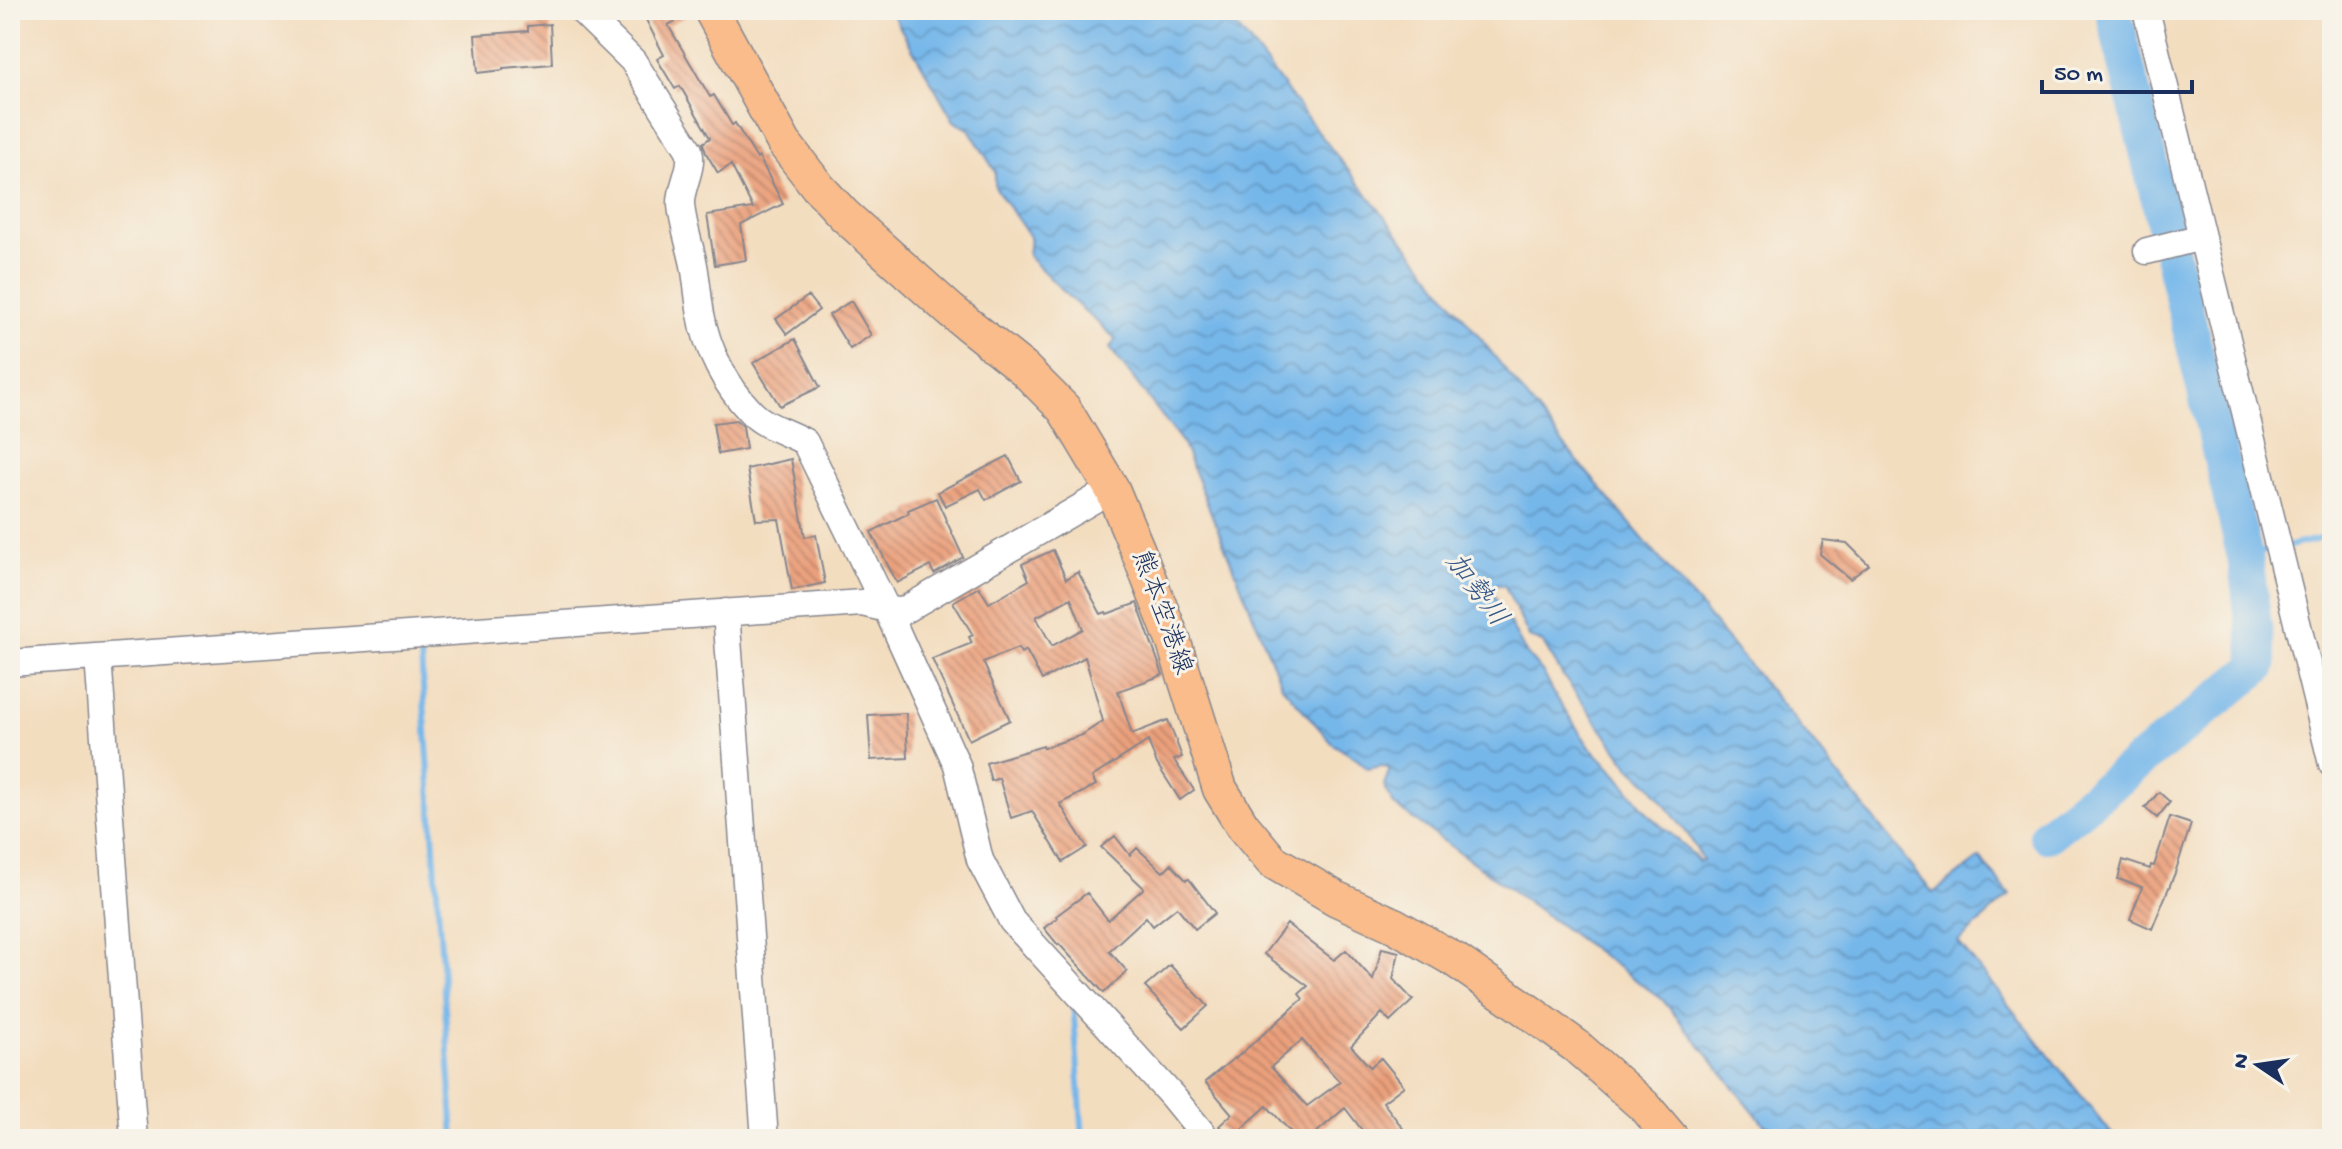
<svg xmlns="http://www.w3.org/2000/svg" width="2342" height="1149" viewBox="0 0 2342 1149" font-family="'Gochi Hand','Klee One',sans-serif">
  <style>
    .water { fill: url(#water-waves); stroke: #4873a4; stroke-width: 2; fill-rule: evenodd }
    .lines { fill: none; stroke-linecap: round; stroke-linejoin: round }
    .stream { stroke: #76b7ea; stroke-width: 6 }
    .river { stroke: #76b7ea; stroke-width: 36 }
    .building { fill: url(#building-back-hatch); fill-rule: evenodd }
    .minor-casing { stroke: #87868e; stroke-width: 29 }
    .major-casing { stroke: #87868e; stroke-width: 37 }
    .minor { stroke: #fff; stroke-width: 26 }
    .major { stroke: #f9bc8a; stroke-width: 34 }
    .labels { text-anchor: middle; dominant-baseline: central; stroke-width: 6; stroke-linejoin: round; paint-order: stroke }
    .street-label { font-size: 26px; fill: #1b2f5e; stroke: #f7f3e8 }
    .water-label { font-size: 28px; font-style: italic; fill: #365888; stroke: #f7f3e8 }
  </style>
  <defs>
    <pattern id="water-waves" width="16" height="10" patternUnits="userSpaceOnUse" patternTransform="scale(2)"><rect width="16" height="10" fill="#76b7ea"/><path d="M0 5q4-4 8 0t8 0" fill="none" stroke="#6095c1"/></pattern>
    <pattern id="building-back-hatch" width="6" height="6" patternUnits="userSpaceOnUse" patternTransform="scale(2)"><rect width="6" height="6" fill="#eba07c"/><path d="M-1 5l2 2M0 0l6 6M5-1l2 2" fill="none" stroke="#be8369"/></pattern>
  </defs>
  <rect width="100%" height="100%" fill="#f7f3e8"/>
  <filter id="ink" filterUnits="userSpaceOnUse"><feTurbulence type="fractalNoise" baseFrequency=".0125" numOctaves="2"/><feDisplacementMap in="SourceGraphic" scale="16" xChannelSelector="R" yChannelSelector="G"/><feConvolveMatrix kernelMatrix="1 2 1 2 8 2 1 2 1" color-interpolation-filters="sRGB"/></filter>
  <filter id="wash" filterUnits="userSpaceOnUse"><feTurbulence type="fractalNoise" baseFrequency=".006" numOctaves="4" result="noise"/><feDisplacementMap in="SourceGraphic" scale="32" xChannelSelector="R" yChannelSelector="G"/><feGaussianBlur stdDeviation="1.8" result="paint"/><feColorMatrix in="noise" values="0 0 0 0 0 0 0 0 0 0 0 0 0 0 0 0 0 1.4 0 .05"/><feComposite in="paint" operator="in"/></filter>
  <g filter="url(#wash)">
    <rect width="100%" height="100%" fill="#f3ddbf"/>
    <path class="water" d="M890,10H1221L1224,12L1257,51L1305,115L1565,446L1785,708L1933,893L1980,858L2010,895L1958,942L2116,1139H1776L1662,999L1394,805L1384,785L1390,769L1382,766L1367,769L1358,760L1333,744L1282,686L1182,442L1110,348L1116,339L1070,298L1028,256L1030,237L995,187V171L969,129L954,121ZM1497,584L1505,586L1529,637L1543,643L1563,676L1629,766L1651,786L1689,836L1703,861L1699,862L1685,846L1651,817L1616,774L1589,746L1553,692L1544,674L1526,653L1507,618L1500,612L1493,590Z"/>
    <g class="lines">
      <path class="stream" d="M2285,547L2332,536
        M2245,557L2274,549
        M420,642L454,1139
        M1073,1003L1083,1139"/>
      <path class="river" d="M2047,835L2259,666L2245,557L2113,10"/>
    </g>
    <g id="blocks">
      <path class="building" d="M641,10H691L692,13L668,25L710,97L714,95L732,125L735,123L757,159L759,157L783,204L741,225L746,260L715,265L707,215L753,208L731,165L718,173L706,153L703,143L710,138L680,86L675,89L657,59L664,55Z
        M550,24L552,64L503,68V70L478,73L475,35L528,31V26Z
        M808,296L819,310L787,334L776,319Z
        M851,301L871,335L850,349L829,315Z
        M795,339L820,387L780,406L753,363Z
        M736,420L743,426L746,449L718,454L713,423Z
        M1008,456L1021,481L986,500L980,489L945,506L938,492Z
        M791,459L805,537L816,535L825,583L792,590L779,519L756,520L747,469Z
        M936,498L963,557L934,574L930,566L897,583L871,532L909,513L908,510Z
        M1823,540L1847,543L1869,565L1850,579L1820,554Z
        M1053,550L1066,579L1078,572L1101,614L1106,612L1107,614L1137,603L1163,675L1118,691L1132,734L1168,720L1182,757L1174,760L1194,790L1180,800L1157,764L1148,741L1092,777L1096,785L1060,804L1087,847L1063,862L1032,811L1011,818L999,778L991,781L986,763L1043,746V748L1082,735L1103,721L1085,657L1042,680L1026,650L1021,653L1018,648L983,662L1010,720L969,740L932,659L972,643L969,637L973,635L953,602L979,587L989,603L1029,580L1022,564ZM1071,598L1083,629L1052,646L1036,617Z
        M906,713L908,758L871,760L868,715Z
        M2159,792L2170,802L2157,818L2145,808Z
        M2170,817L2191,824L2175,873L2152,929L2130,919L2142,887L2118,879L2123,860L2150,869L2151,865L2154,866Z
        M1115,836L1130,855L1137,848L1163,872L1171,864L1186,880L1189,879L1215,913L1195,929L1177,907L1153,926L1146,917L1109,951L1127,971L1104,993L1059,944L1058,945L1044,928L1057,918L1056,916L1087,893L1108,920L1144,888L1101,847Z
        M1287,924L1334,960L1346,950L1373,980L1382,948L1399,952L1393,979L1413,1000L1390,1022L1382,1013L1351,1046L1370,1067L1381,1058L1404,1086L1383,1102L1411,1139H1369L1345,1108L1309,1139H1297L1267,1106L1230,1139L1219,1126L1232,1114L1205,1082L1234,1058L1235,1059L1303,999L1299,994L1308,986L1264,954ZM1302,1040L1340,1082L1307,1106L1271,1067Z
        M1170,965L1208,1006L1184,1028L1145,987Z"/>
    </g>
  </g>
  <g filter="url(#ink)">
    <use href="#blocks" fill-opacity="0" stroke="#87868e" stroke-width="2"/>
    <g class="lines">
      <g class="minor-casing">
        <path id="minor" d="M581,10L633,61L689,150C694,169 680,186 681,205C683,226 690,245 694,265C697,281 698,298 701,314C707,350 726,386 751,412C765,427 788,432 805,442L887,610L957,765L980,860L1012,921L1172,1096L1207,1139
          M2146,10L2332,764
          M2147,251L2202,237
          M726,612L765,1139
          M98,657L134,1139
          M10,663L862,603L901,612L1112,489"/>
      </g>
      <g class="major-casing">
        <path id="major" d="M711,10L784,143L818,187L844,215L950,310L1024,369L1064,409L1112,489L1138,551L1174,643L1220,789L1242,825L1272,861L1337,899L1394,925L1455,960L1517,1003L1576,1046L1644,1106L1672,1139"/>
      </g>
      <use href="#minor" class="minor"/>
      <use href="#major" class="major"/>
    </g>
  </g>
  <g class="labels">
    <g class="street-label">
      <text transform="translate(1160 613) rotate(70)">熊本空港線</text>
    </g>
    <g class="water-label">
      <text transform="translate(1475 591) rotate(53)">加勢川</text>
    </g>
  </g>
  <rect width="2342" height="1149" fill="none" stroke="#f7f3e8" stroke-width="40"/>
  <g transform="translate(2258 1065) rotate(283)" stroke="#f7f3e8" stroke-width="6" paint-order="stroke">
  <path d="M0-6L14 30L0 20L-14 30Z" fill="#1b2f5e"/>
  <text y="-12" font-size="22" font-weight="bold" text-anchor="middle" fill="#1b2f5e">N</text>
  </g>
  <path d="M2042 80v12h150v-12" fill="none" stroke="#1b2f5e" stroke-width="4"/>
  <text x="2054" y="80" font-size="24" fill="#1b2f5e" stroke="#f7f3e8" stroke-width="6" paint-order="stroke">50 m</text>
</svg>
